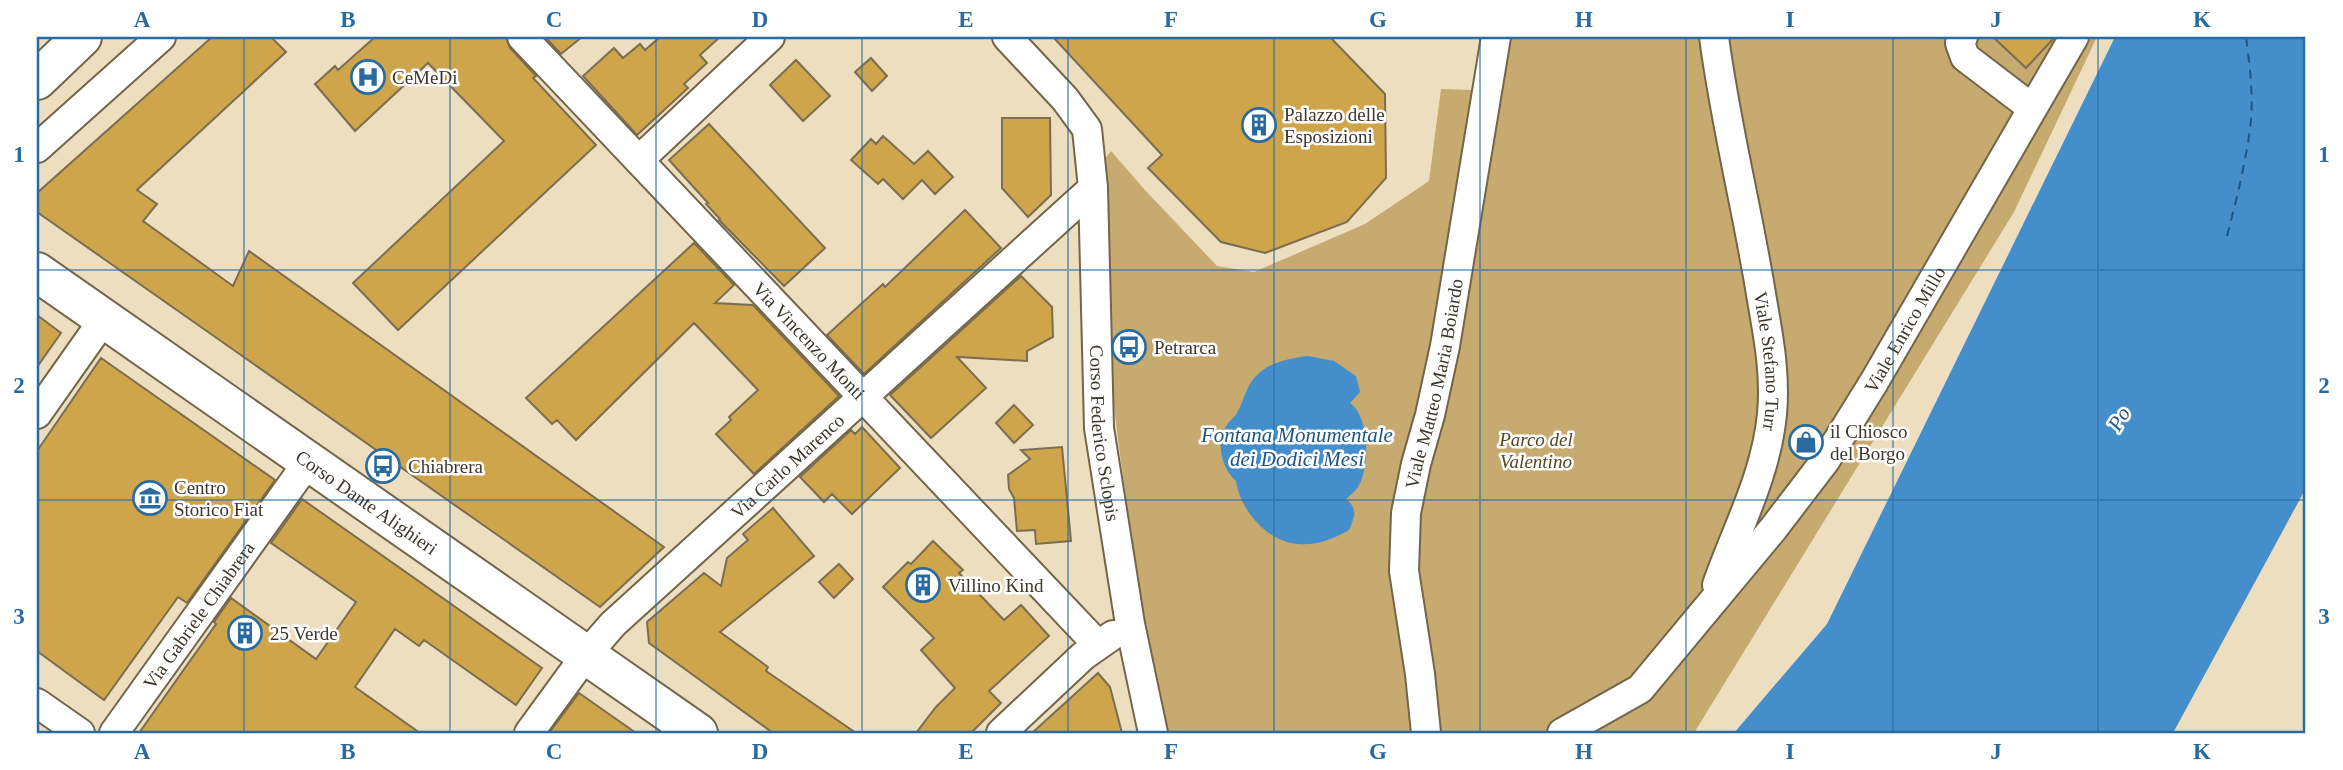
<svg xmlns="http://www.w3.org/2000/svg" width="2343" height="770" viewBox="0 0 2343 770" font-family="Georgia,serif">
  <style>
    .green { fill: #c6aa70 }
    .water { fill: #458ecc }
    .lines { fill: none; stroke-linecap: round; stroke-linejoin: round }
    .ferry { stroke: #215580; stroke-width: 2; stroke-dasharray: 9 7; stroke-linecap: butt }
    .building { fill: #cea54a; stroke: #7b6d51; stroke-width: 2 }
    .street-casing { stroke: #736549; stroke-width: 32 }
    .secondary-casing { stroke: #736549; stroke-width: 42 }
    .primary-casing { stroke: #736549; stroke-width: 42 }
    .street { stroke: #fff; stroke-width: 28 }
    .secondary { stroke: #fff; stroke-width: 38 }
    .primary { stroke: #fff; stroke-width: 38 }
    .grid { fill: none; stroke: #296ba0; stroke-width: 2; stroke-opacity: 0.55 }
    .labels { text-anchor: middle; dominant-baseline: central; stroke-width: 5; stroke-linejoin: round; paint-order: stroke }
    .poi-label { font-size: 19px; fill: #3d372b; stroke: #fff; text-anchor: start }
    .street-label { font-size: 19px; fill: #3d372b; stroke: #fff }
    .park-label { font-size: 19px; font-style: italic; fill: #584620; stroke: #fff }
    .water-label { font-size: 21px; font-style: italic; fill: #215580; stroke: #fff }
    .neatline { fill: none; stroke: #296ba0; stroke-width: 2.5 }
    .grid-label { font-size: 23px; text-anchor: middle; font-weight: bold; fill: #296ba0 }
  </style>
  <rect width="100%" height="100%" fill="#eddebf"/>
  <path class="green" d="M1505,37H2097L2014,212L1694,733H1167L1141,615L1117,431L1109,365L1097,169L1111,151L1144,189L1217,266L1254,272L1365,224L1429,181L1441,89L1499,91Z"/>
  <path class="water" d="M2115,37H2306V488L2173,733H1734L1827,624Z
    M1308,356L1334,361L1356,376L1360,392L1350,403C1370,417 1370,467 1358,487C1355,492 1350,495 1346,499C1358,509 1355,516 1349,530C1334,539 1315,546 1297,544C1266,541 1240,509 1236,481C1221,467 1216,444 1226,426C1229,421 1234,418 1237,413C1244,401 1246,385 1257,375C1270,362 1291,358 1308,356Z"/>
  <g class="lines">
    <path class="ferry" d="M2227,236C2236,201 2245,166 2250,129C2254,99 2250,67 2246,37"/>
  </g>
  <path class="building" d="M212,37H271L286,52L137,190L157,204L143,221L233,286L249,251L664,547L600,607L37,212V193Z
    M375,37H506L510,48L536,76L533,78L596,145L398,330L353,283L504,141L428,63L355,131L315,84L335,66L338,70Z
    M545,37H582L561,54Z
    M660,37H720L700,55L707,63L684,84L688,88L637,135L583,76L614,48L623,58L640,44L645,50Z
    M1053,37H1330L1385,94L1386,178L1347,222L1265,253L1221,242L1148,168L1162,155Z
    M1993,37H2055L2026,68Z
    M871,58L887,76L872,91L855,72Z
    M796,60L830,96L803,121L770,85Z
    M1002,118H1050L1051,195L1028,217L1002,188Z
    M709,124L825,248L784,286L719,220L720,219L706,204L708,203L669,160Z
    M883,136L914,164L928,151L953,177L935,194L922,180L903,199L883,179L878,184L851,160L871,139L876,144Z
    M965,210L1001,248L864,374L827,335L883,284L885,287Z
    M694,243L734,285L715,303L753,305L839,396L754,474L716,434L731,420L729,417L758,390L694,323L576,440L557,420L552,424L526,398Z
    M1021,276L1052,307L1053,337L1027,351V361L957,357L986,388L931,438L890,395Z
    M37,315L61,333L37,367Z
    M101,358L275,480L187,603L178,597L104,700L37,651V451Z
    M1014,405L1033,425L1014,443L996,423Z
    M862,427L900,468L852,514L832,494L824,502L800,477L851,430L855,434Z
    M1062,447L1071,541L1036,544L1035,530L1017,531L1014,498L1009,489L1008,475L1030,459L1021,450Z
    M302,499L542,668L516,705L424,640L419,646L395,629L355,687L420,733H139L216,624L214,622L231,598L316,659L356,602L271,543Z
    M773,508L814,556L720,632L768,667L766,671L856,733H773L649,643L647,622L704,573L721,586L727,558L748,540L743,534Z
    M933,541L963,570L959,573L1004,620L1021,605L1049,636L989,691L1001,703L971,733H916L936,707L955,688L921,650L934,638L883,587L908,562L911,564Z
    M839,564L853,579L834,598L819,582Z
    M1098,673L1110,687L1122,733H1032Z
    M579,693L636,733H549Z"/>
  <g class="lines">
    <g class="street-casing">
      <g id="street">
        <path id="s1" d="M522,37L1097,644"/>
        <path id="s2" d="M1007,37L1065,99L1087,129L1093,188L1099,428L1130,624L1153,733"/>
        <path id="s3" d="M1714,37C1725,121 1746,204 1760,288C1767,331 1776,369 1772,414C1766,476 1737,528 1717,585"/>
        <path d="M1963,37L1960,43L1965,57L2032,108"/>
        <path d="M37,148L161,37"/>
        <path d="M639,160L770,37"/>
        <path d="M37,414L104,319"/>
        <path d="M37,703L80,733"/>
        <path id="s4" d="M114,733L308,462"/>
        <path id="s5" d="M529,733L586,655L613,624L1093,188"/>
        <path d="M1001,733L1083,656L1113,635"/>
        <path id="s6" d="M1426,733L1420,674L1404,571L1406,513L1416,464L1430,415L1445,346L1496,37"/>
        <path id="s7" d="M1562,733L1640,689L1773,529L1825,461L1874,382L2074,37"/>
      </g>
    </g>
    <g class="secondary-casing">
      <g id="secondary">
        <path id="s8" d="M37,272L698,733"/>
      </g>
    </g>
    <g class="primary-casing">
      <path id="primary" d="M37,80L82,37"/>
    </g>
    <use href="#street" class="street"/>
    <use href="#secondary" class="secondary"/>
    <use href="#primary" class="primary"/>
  </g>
  <path class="grid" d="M244,37V733M450,37V733M656,37V733M862,37V733M1068,37V733M1274,37V733M1480,37V733M1686,37V733M1893,37V733M2098,37V733M37,270H2306M37,500H2306"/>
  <defs>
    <g id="hospital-ring" transform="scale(1.75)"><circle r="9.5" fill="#fff" stroke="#296ba0" stroke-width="1.5"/><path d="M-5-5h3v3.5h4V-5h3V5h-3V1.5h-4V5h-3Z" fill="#296ba0"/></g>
    <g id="building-ring" transform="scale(1.75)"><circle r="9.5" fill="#fff" stroke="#296ba0" stroke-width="1.5"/><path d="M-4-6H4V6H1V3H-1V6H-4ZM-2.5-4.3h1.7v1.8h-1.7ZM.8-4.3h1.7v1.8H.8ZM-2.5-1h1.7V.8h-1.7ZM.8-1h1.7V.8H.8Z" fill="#296ba0"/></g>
    <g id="bus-ring" transform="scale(1.75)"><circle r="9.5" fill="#fff" stroke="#296ba0" stroke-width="1.5"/><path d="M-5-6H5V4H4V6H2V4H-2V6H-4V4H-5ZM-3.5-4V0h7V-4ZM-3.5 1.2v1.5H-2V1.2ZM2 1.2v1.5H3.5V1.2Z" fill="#296ba0"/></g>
    <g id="shop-ring" transform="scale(1.75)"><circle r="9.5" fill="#fff" stroke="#296ba0" stroke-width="1.5"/><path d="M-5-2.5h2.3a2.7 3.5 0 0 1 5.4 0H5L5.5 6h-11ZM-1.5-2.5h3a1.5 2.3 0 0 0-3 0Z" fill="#296ba0"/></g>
    <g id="museum-ring" transform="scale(1.75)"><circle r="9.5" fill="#fff" stroke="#296ba0" stroke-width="1.5"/><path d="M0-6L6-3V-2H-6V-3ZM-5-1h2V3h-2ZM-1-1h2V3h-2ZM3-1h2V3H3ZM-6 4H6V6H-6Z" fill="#296ba0"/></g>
  </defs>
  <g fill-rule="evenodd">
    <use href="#hospital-ring" x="368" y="77"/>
    <use href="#building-ring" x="1259" y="125"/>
    <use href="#bus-ring" x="1129" y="347"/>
    <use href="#shop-ring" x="1806" y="442"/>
    <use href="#bus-ring" x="383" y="466"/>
    <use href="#museum-ring" x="150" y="498"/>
    <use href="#building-ring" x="923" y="585"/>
    <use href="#building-ring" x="245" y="633"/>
  </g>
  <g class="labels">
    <g class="poi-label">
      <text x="392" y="77">CeMeDi</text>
      <text x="1284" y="114">Palazzo delle<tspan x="1284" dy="22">Esposizioni</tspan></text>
      <text x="1154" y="347">Petrarca</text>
      <text x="1830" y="431">il Chiosco<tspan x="1830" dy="22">del Borgo</tspan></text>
      <text x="408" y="466">Chiabrera</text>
      <text x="174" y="487">Centro<tspan x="174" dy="22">Storico Fiat</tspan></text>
      <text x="948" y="585">Villino Kind</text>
      <text x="270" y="633">25 Verde</text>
    </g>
    <g class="street-label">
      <text stroke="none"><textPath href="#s7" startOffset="537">Viale Enrico Millo</textPath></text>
      <text stroke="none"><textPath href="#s1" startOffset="418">Via Vincenzo Monti</textPath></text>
      <text stroke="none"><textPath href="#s3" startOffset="329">Viale Stefano Turr</textPath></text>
      <text stroke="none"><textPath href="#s6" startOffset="354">Viale Matteo Maria Boiardo</textPath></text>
      <text stroke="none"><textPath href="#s2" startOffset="427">Corso Federico Sclopis</textPath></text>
      <text stroke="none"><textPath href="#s5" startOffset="373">Via Carlo Marenco</textPath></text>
      <text stroke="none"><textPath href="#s8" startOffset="402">Corso Dante Alighieri</textPath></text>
      <text stroke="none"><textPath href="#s4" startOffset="145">Via Gabriele Chiabrera</textPath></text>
    </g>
    <g class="park-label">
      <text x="1536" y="439">Parco del<tspan x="1536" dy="22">Valentino</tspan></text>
    </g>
    <g class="water-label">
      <text transform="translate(2119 419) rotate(-59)">Po</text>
      <text x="1297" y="435">Fontana Monumentale<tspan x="1297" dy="24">dei Dodici Mesi</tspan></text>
    </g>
  </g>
  <rect width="2343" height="770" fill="none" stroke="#ffffff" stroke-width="77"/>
  <rect x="38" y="38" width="2266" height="694" class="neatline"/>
  <g class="grid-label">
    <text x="142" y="27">A</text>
    <text x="348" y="27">B</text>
    <text x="554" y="27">C</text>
    <text x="760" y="27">D</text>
    <text x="966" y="27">E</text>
    <text x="1171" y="27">F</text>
    <text x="1378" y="27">G</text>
    <text x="1584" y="27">H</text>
    <text x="1790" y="27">I</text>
    <text x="1996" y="27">J</text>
    <text x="2202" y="27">K</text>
    <text x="19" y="162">1</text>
    <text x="2324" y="162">1</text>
    <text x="19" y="393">2</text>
    <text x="2324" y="393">2</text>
    <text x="19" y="624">3</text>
    <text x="2324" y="624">3</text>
    <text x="142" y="759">A</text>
    <text x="348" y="759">B</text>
    <text x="554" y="759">C</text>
    <text x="760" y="759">D</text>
    <text x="966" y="759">E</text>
    <text x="1171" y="759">F</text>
    <text x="1378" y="759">G</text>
    <text x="1584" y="759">H</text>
    <text x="1790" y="759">I</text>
    <text x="1996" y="759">J</text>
    <text x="2202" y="759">K</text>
  </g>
</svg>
